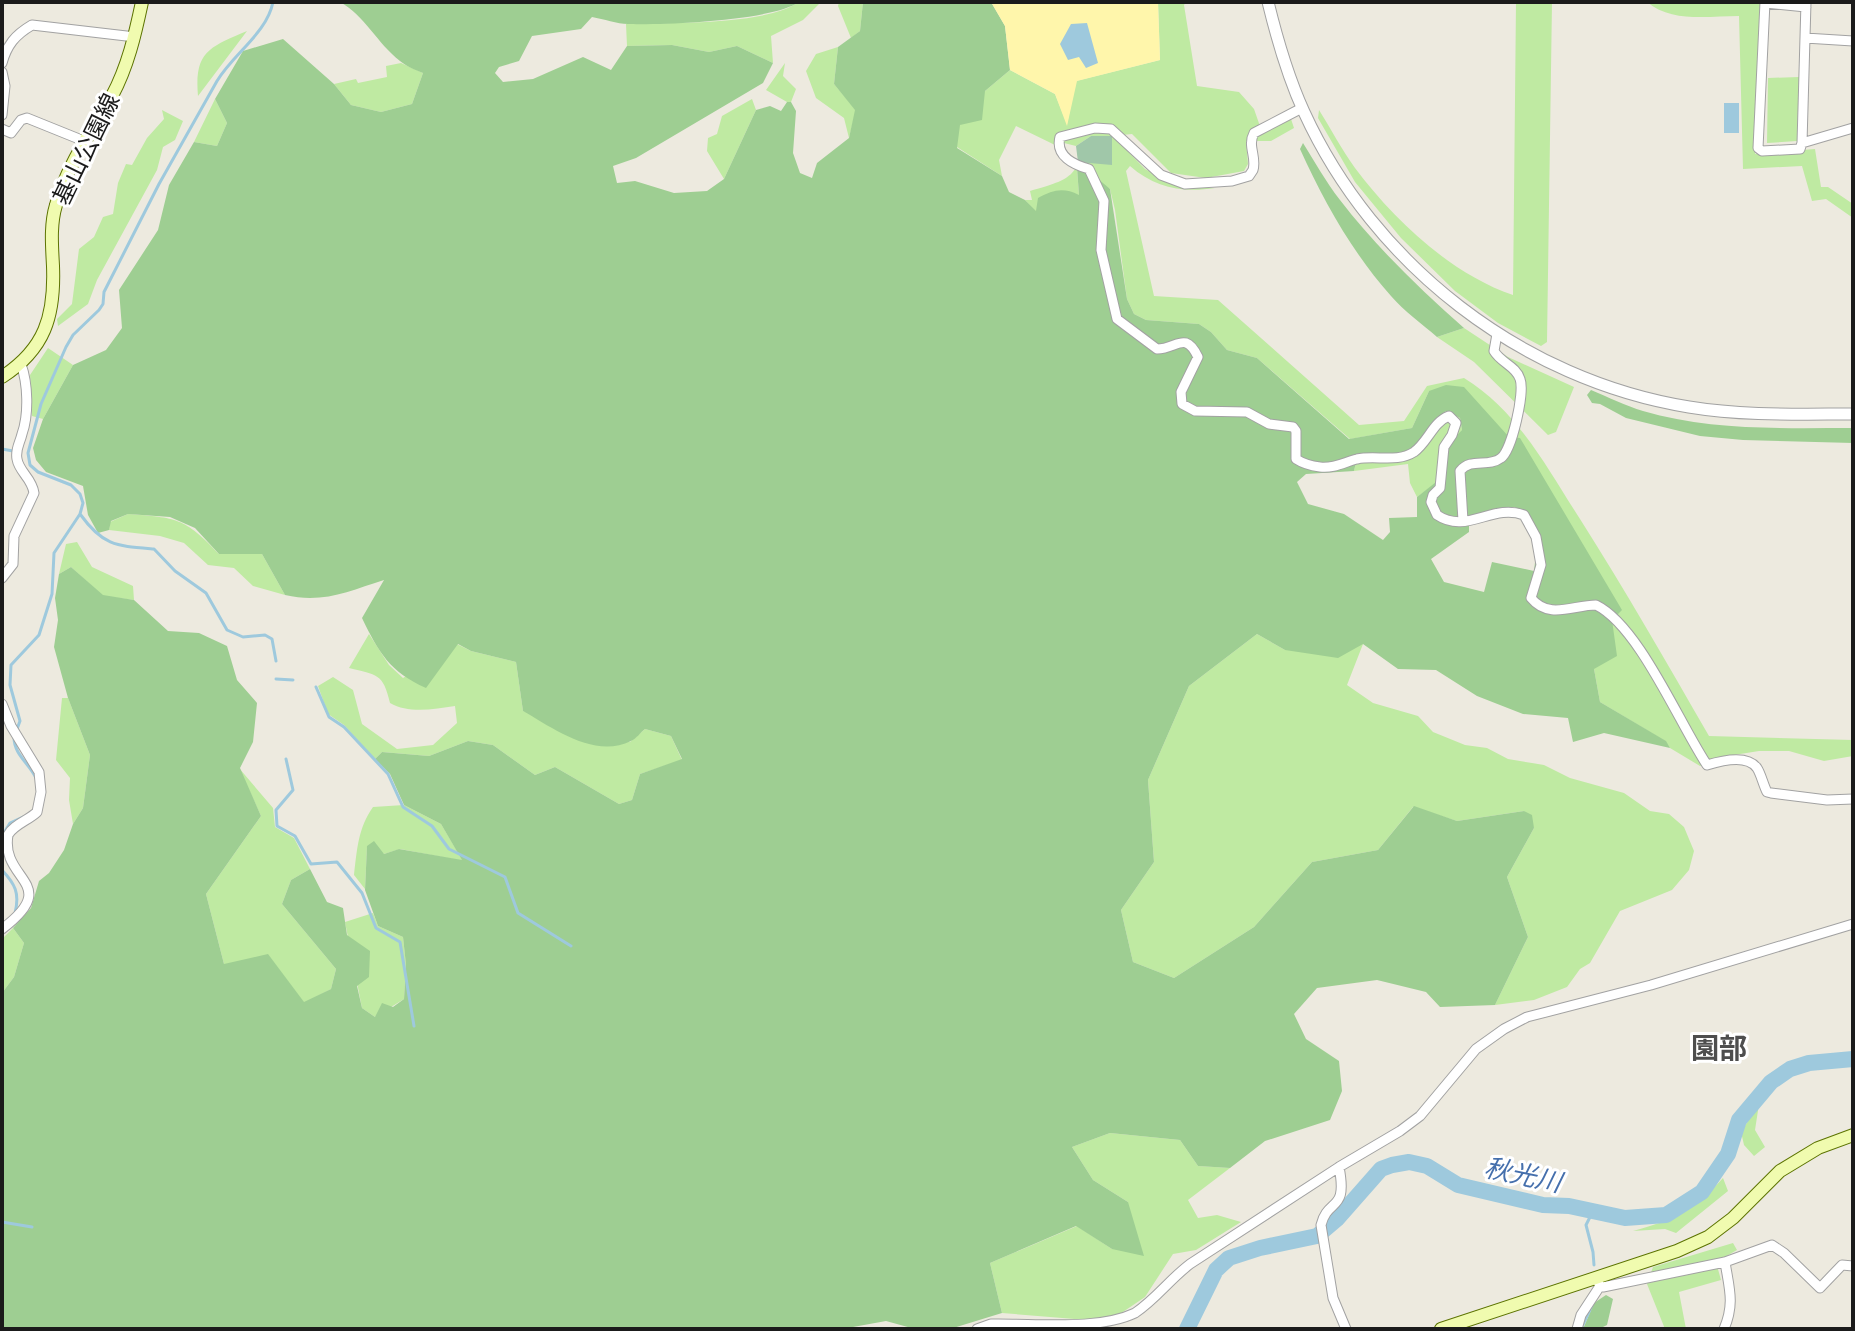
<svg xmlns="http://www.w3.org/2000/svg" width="1855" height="1331" viewBox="0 0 1855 1331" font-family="'Space Grotesk','Noto Sans JP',sans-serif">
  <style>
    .grass { fill: #bfeaa2 }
    .forest { fill: #9ece92; fill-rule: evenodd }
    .sand { fill: #fff6ab }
    .cemetery { fill: #a0c7a9 }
    .water { fill: #9ec9dd }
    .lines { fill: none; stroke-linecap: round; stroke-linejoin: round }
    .stream { stroke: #9ec9dd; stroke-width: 3 }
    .river { stroke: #9ec9dd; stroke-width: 16 }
    .minor-casing { stroke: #a2a2a2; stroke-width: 11 }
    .tertiary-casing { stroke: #a2a2a2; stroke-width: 13 }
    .secondary-casing { stroke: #5c7301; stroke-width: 14 }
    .minor { stroke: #fff; stroke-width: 9 }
    .tertiary { stroke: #fff; stroke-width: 11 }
    .secondary { stroke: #f0fbaf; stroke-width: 12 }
    .labels { text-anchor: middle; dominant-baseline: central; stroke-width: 6; stroke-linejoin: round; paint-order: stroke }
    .street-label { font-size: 24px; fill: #1b1b1b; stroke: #fff }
    .water-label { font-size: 26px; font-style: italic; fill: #456fac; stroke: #fff }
    .quarter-label { font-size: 28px; font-weight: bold; fill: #4e4e4e; stroke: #fff }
  </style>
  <rect width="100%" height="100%" fill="#edeadf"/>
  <path class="grass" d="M799,2H821L803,20L771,36L773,63L737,46L709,52L672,45L627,46L626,24C670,22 764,26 799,2Z
    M839,2H863L860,31L851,38L838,6Z
    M1158,2H1186L1184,5L1197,86L1239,92L1254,109L1262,132L1291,119L1294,128L1271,141H1246L1248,164L1244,171L1206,178L1171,173L1132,134L1113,136L1145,169L1180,187L1215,188C1183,193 1155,188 1130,166L1126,171L1154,296L1218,300L1359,425L1404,421L1427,386L1464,378C1518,411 1547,468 1580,519C1625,590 1667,663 1709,736L1853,740V756L1824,761L1789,751H1759L1715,758L1700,766L1670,748L1665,741L1600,702L1594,669L1509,437L1429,391L1412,428L1350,439L1257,358L1227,350L1211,332L1199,324L1146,320L1134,314L1127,299L1115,210L1110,189L1077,169L1079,195L1036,212L1025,200H1032L1030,191C1075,178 1073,178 1091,136L1076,146L1064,143L1055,145L1016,126L999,160L1002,176L918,122L960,125L985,91L1010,70L1055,94L1067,124L1076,81L1160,60Z
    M1516,2H1552L1547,342L1541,346L1498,323L1455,291L1401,238L1355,182L1318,118L1319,110C1331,129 1342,150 1355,168C1394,220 1451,274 1513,295Z
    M1647,2H1759L1762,6L1755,154L1815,149L1821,187H1828L1853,204V218L1826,199L1812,201L1802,166L1743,169L1739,16C1708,16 1672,23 1647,2Z
    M247,31L198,96C194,51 210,47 247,31Z
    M838,47L834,84L856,110L849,138L844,118L816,98L806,71L816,54Z
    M401,63L423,73L412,104L381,112L351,105L334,84L356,79L358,83L387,77L386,66Z
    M785,63L783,76L796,89L791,102H787L766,90Z
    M1799,77L1797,141L1767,143L1768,78Z
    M215,99L227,123L217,146L194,142Z
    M752,99L756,110L724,179L707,151L708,138L717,134L722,116Z
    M162,110L183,121L175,140L163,147L157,170L97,280L88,304L58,326L57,319L72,304L79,249L94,237L103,217L113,214L118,183L126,164L132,165L147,138L164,119Z
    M1464,328L1508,357L1574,387L1556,432L1548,435L1474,362L1437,337Z
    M48,348L73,365L106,350L73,365L43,419L32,416L30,375Z
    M1446,411L1460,418L1462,430L1446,476L1417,497L1410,483L1408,464L1354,471L1357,458L1419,444L1437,416Z
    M128,514C177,518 184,517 219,554H262L285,595L253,586L234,568L208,565L184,543L160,536L109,530L110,522Z
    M77,542L92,567L133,586L134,600L103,596L71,567L59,574L66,544Z
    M369,634L389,665L403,678L457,644L471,651L516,662L523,711L630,742L645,729L671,736L682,760L640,774L632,800L619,804L555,767L535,775L493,745L468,741L429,756L382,752L375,759L344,725L328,714L318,686L333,677L353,690L362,724L397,749L433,745L457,723L455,706C434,709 409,714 390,703C383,673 377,675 349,668Z
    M1257,634L1285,650L1363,644L1347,685L1373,703L1418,716L1433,732L1465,745L1487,748L1508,759L1544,765L1570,778L1624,793L1650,811L1669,814L1684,827L1694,851L1689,870L1672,890L1620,911L1590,963L1580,969L1567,987L1534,1000L1495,1005L1528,937L1507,877L1534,828L1524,811L1457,821L1413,807L1378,850L1312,862L1254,927L1174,978L1133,962L1121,910L1154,862L1148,780L1189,686Z
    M62,698H68L90,755L83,808L73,824L69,800L70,778L56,760Z
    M239,768L273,808L275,827L294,838L310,869L291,880L282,904L336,969L331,989L304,1003L224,964L206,894L261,816Z
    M404,805L441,824L463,861L400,849L384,854L367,847L365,889L354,875C357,850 358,828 373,807Z
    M373,913L378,926L403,937L406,965L404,999L375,1017L362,1008L345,922Z
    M13,928L24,943L14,977L2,993V939Z
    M1759,1104L1755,1130L1765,1147L1754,1156L1744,1145L1741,1132Z
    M1110,1133L1180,1140L1198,1166L1230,1168L1188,1200L1198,1218L1217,1215L1241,1222L1196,1250L1173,1254L1145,1297L1114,1318L1087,1320L1002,1313L990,1263L1077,1226L1112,1249L1128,1202L1093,1180L1072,1147Z
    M1723,1178L1728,1191L1676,1233L1665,1229L1633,1231C1678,1218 1691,1213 1723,1178Z
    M1733,1243L1737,1250L1716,1262L1721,1280L1679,1292L1686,1329H1665L1647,1284L1653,1267Z"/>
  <path class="forest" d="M340,2H799C771,21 665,25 628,24C617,24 604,19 592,17L581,29L532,36L519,61L499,67L495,73L503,82L533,79L583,57L611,70L627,46L672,45L709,52L737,46L773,63L763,83L636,158L613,166L617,183L635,181L674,193L707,191L724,179L756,110L770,106L781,111L787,102H791L796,111L793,153L800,173L812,178L817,163L849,138L855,110L834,84L838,47L860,31L863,2H991L1005,26L1010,70L985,91L982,120L960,125L957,148L1002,176L1009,192L1025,200L1036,211L1038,198C1053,190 1063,187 1079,195L1077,168L1090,172L1110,189L1127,299L1134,314L1146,320L1199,324L1211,332L1227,350L1257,358L1349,439L1412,428L1429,391L1446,385L1464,387L1509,437L1520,438L1622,610L1612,620L1617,656L1594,669L1600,702L1666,741L1670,748L1604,733L1573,742L1568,718L1523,714L1477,696L1436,670L1398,669L1363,644L1338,658L1285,650L1257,634L1189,686L1148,780L1154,862L1121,910L1133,962L1174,978L1254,927L1312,862L1378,850L1414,806L1457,821L1524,811L1532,815L1534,828L1507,877L1528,937L1495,1005L1440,1007L1426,992L1377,980L1317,988L1294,1014L1306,1039L1339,1061L1342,1091L1330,1120L1265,1141L1230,1168L1198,1166L1180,1140L1110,1133L1072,1147L1093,1180L1128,1202L1144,1256L1112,1249L1076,1226L990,1263L1002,1313L950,1329H915L886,1321L842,1329H2V993L14,977L24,943L13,928L31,908L39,881L49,873L64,850L73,824L83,808L90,755L68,698L54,647L58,620L55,598L59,574L71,567L103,595L134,600L168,631L199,633L227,646L237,680L257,703L253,742L240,768L261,816L206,894L224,964L268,954L304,1002L331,989L336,969L282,904L291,880L310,869L327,902L343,908L347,935L370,951L369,977L357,986L362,1008L375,1017L382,1003L393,1007L404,999L406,965L403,937L378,926L365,890L367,846L374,841L384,854L399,849L462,860L441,824L404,805L390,774L375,759L382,752L429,756L468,741L493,745L535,775L555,767L619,804L632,800L640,774L682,759L671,736L645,729C641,732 636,739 631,741C594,759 553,728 523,711L516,662L471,651L458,644L426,688C390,672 379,653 362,618L384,580C349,591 323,604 285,595L262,554H219L195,528L170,517L128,514L111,521L109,530L98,533L88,515L83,486L46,472L36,460L33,448L43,419L73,365L106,350L122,328L119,290L158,230L169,185L194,142L217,146L227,123L215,99L243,51L283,39L334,84L351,105L381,112L412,104L423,73C415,70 406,66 400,61C377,43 365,16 340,2ZM1446,411L1460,418L1462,430L1448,445L1445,475L1417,497V517L1389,518L1390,532L1383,540L1344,514L1308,504L1297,482L1306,474L1354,471L1357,458C1377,456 1406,458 1421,441C1430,431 1433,419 1446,411ZM1514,507C1542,521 1537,545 1534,571L1492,562L1484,592L1444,582L1431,559L1469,532V517Z
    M1303,143C1315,162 1326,182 1340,200C1377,248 1419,288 1464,328L1437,337C1422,324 1404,311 1391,296C1352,252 1324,202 1300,149Z
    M1591,390C1608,397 1626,406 1643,411C1711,431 1783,428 1853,428V443L1743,440L1700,436L1626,418L1600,404L1592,403L1587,395Z
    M1606,1295L1613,1299L1607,1325L1599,1329H1583L1594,1303Z"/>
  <path class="sand" d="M991,2H1158L1160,60L1077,81L1067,126L1055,94L1010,70L1005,26Z"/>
  <path class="cemetery" d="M1091,136H1112V165L1078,162L1076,146Z"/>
  <path class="water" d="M1087,23L1098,63L1086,68L1079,57L1068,60L1060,44L1071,24Z
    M1739,103V133H1724V103Z"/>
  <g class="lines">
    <path class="stream" d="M2,449L13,451
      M80,514C103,546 116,546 154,549L175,571L206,593L227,630L243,637L265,635L272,639L276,661
      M276,679L293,680
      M316,687L329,717L344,727L388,774L403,807L432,826L449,849L505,877L518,913L571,946
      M17,729L20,721L10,685L11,665L39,635L52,594L54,553L80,514L83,503L80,494L71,485L38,472L30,465L28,453L41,404L66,347L73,335L99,310L103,304L104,292L159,184L217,81C234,53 267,33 273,2
      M14,737C14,755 29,763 36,778
      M286,759L293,790L276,810L277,826L295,836L311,864L337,862L362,893L376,928L400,942L414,1026
      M2,836L10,823L23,817
      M2,870C15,884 20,893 15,913
      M1593,1211L1586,1225L1593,1252L1594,1265
      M2,1222L32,1227
      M1581,1329L1593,1303"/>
    <path class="river" d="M1187,1329L1216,1270L1229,1258L1260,1248L1317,1236L1337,1219L1381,1169L1392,1165L1409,1162L1427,1166L1458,1185L1543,1205L1569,1206L1625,1218L1666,1215L1702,1192L1728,1154L1739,1120L1771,1082L1790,1069L1809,1063L1853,1059"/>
    <g class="minor-casing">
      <path id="minor" d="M1765,2L1758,148L1762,151L1800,149L1802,143L1853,128
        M1765,3L1806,7
        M1805,38L1853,41
        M2,63C7,45 15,35 32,25L135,37
        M2,72L5,86L2,115
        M1302,108L1254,133C1247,146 1257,157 1253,170L1249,176L1232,181L1185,184L1161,175L1111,129L1095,128L1060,137C1055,156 1074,165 1089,169L1104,201L1101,250L1117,319L1157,349C1177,349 1185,330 1198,357L1181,392L1182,404L1195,411L1247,412L1269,424L1293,427L1296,431V459C1302,463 1312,466 1320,467C1333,469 1345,462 1357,459C1376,455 1397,463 1414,452C1428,442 1433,422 1449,416L1456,423L1452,435L1444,447L1440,488L1433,495L1431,502L1437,515C1467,535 1492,503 1524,515L1536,537L1541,565L1531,598C1549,620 1573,605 1596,605C1639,626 1679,723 1707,765C1720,761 1747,754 1757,768C1761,774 1763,784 1767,792L1771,793L1827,800L1853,799
        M2,129L11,133L21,120L27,118L84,141
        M1802,143L1806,2
        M1463,521L1460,471C1471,457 1488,468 1501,458C1512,450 1525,392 1520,379C1516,366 1501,363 1494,351L1497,334
        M2,578L13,564L14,536L34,493C32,478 19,472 17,459C15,449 20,443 22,434C29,414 28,384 21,364
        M2,704L11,726L39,772L41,792L37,812C29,820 13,825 8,835C0,881 63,883 2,929
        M1339,1167C1348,1213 1328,1197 1321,1225L1333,1298L1346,1329
        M1596,1278L1600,1286L1603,1287L1725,1262L1772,1245L1784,1253L1820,1288L1842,1265L1853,1266
        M977,1329L991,1324C1036,1323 1097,1331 1135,1313C1156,1299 1169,1280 1190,1264L1339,1167L1400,1131L1420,1116L1476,1049L1504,1029L1527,1017L1651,985L1853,924
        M1577,1329L1581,1315L1600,1286
        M1724,1329C1735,1303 1729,1288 1725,1262"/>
    </g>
    <g class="tertiary-casing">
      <path id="tertiary" d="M1268,2C1277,39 1288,77 1304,112C1374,265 1522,380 1689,407C1743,416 1799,414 1853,414"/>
    </g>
    <g class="secondary-casing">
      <path id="secondary" d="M2,377C45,349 55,316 53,266C52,246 50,225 56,205C67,165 92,131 112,96C128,66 135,35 142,2
        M1441,1329L1677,1251L1708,1237L1733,1218L1780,1171L1818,1148L1853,1135"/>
    </g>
    <use href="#minor" class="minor"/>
    <use href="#tertiary" class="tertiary"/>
    <use href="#secondary" class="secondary"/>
  </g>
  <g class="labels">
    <g class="street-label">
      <text transform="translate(86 149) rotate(-64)">基山公園線</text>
    </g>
    <g class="water-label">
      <text transform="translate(1523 1175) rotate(12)">秋光川</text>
    </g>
    <g class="quarter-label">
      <text x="1719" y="1048">園部</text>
    </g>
  </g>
  <rect width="1855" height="1331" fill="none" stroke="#1b1b1b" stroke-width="8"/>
</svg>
